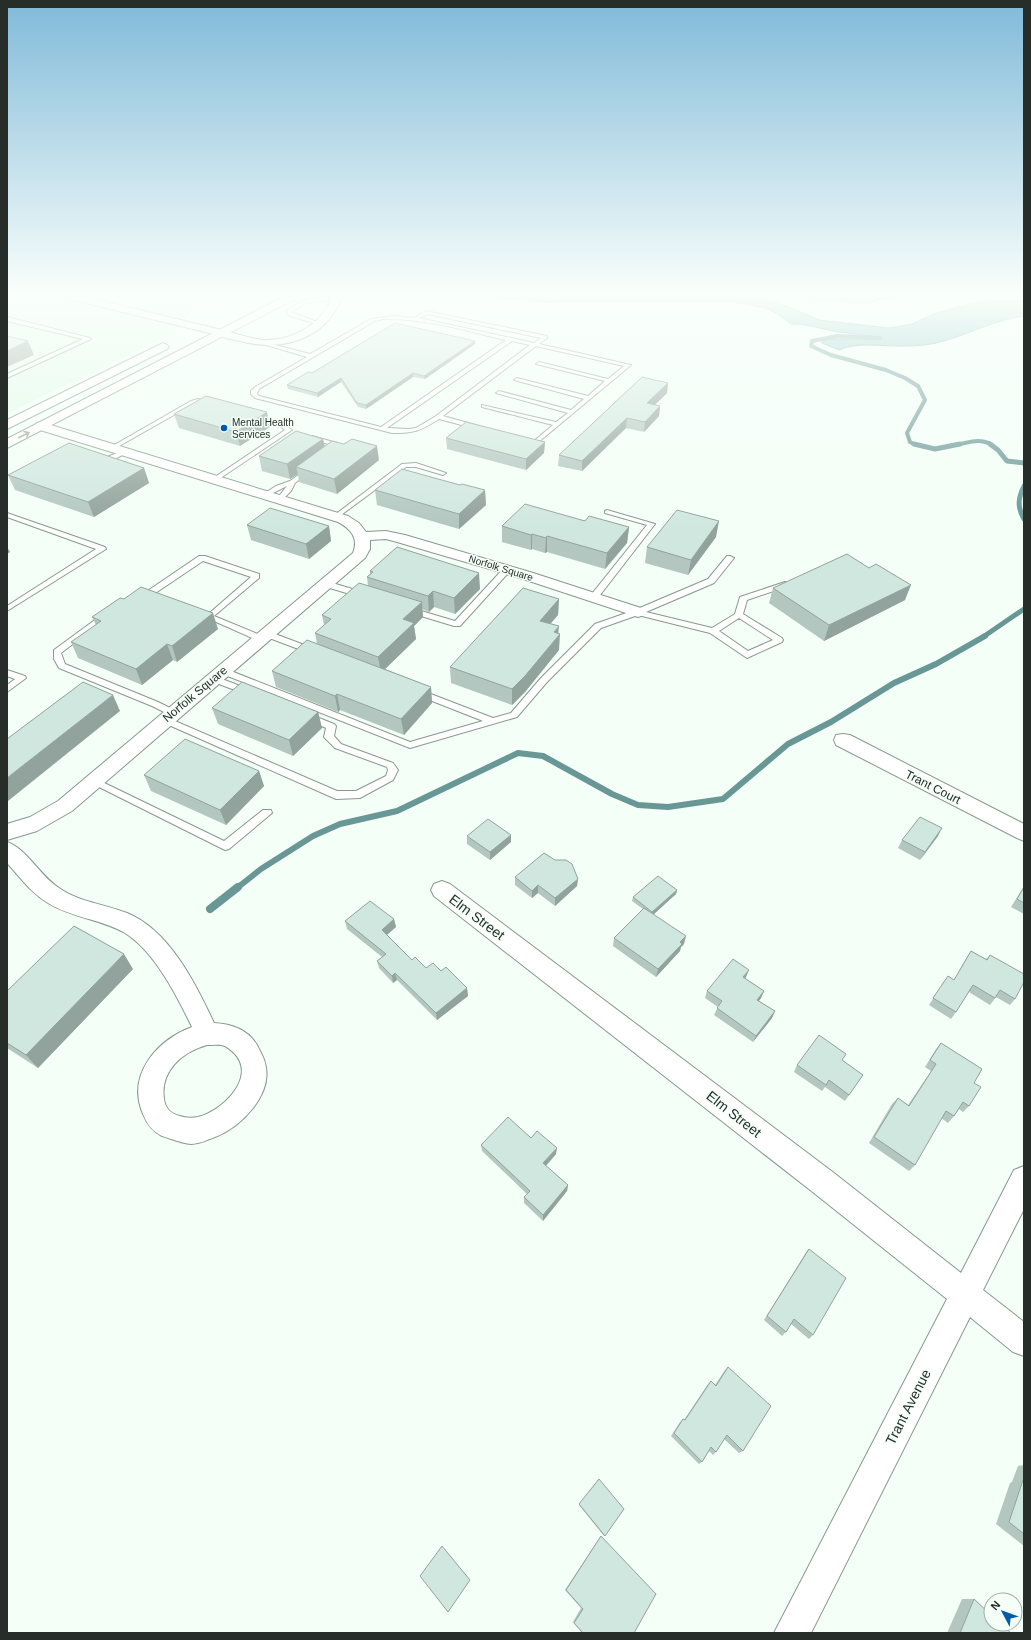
<svg xmlns="http://www.w3.org/2000/svg" width="1031" height="1640" viewBox="0 0 1031 1640" font-family="Arial,sans-serif">
  <style>
    .built { fill: #e0fae8 }
    .water { fill: #85c4c3; stroke: #699795 }
    .lines { fill: none; stroke-linecap: round; stroke-linejoin: round }
    .stream-far3 { stroke: #699795; stroke-width: 4 }
    .stream-far2 { stroke: #699795; stroke-width: 5 }
    .stream-far1 { stroke: #699795; stroke-width: 6 }
    .stream { stroke: #699795; stroke-width: 8 }
    .service-casing { stroke: #88998d; stroke-width: 2 }
    .minor-casing { stroke: #88998d; stroke-width: 2 }
    .secondary-casing { stroke: #88998d; stroke-width: 2 }
    .primary-casing { stroke: #88998d; stroke-width: 2 }
    .service { fill: #fff; fill-rule: evenodd }
    .minor { fill: #fff; fill-rule: evenodd }
    .secondary { fill: #fff; fill-rule: evenodd }
    .primary { fill: #fff; fill-rule: evenodd }
    .wall { fill: #b3c7c0 }
    .shaded-wall { fill: #92a29c }
    .building { fill: #d0e7df; stroke: #92a29c }
    .oneway { stroke: #9ea19f }
    .poi-dot { fill: #035aa8; stroke: #f3fff7; stroke-width: 1.5 }
    .labels { text-anchor: middle; dominant-baseline: central; stroke-width: 3; stroke-linejoin: round; paint-order: stroke }
    .far-poi-label { font-size: 10px; fill: #272e29; stroke: #f3fff7; text-anchor: start }
    .far-street-label { font-size: 10px; fill: #272e29; stroke: #f3fff7 }
    .street-label { font-size: 12px; fill: #272e29; stroke: #f3fff7 }
    .near-street-label { font-size: 14px; fill: #272e29; stroke: #f3fff7 }
  </style>
  <rect width="100%" height="100%" fill="#f3fff7"/>
  <path class="built" d="M7,297H220L192,311L176,332L7,414Z"/>
  <path class="water" d="M495,297H756L792,308L819,320L889,328L912,324L934,314L971,303L986,301H1024V316C993,320 966,336 936,343C924,346 909,346 897,346C879,346 856,342 839,350L822,343V341L829,339H872V336L838,332L801,324H791L778,314L765,308L728,301L542,302Z"/>
  <g class="lines">
    <path class="stream-far3" d="M880,338L837,336L812,341L811,346L831,355L886,370L905,378L918,386L925,400L907,433L910,442L916,445
      M956,445C968,442 981,438 992,445"/>
    <path class="stream-far2" d="M914,444L935,449L960,444
      M990,444L998,450L1007,461L1024,463
      M1024,486C1018,498 1017,507 1024,519
      M983,637L1024,609"/>
    <path class="stream-far1" d="M237,888L261,869L313,836L340,824L397,811L518,753L543,756L612,794L638,805L668,807L723,799L788,744L831,722L894,683L936,664L985,636"/>
    <path class="stream" d="M210,909L238,887"/>
    <g class="service-casing">
      <path id="service" d="M94,297H99L91,302H87V300Z
        M325,297L339,298L307,303L291,312L320,323V325L290,316L286,312C296,301 311,298 325,297Z
        M426,311L547,336V338L539,344L631,365L535,445L524,441L527,439L534,441L553,425L482,407V405L556,422L568,413L496,393L499,391L571,410L584,399L514,380L517,378L588,396L605,381L536,364L539,362L608,379L624,366L536,346L443,416L479,426V428L477,429L439,419C420,431 415,433 392,433L255,398L251,394V391L255,387L307,357L263,344V342L310,354L371,319L395,316L414,318ZM427,314L541,338L534,343L419,318ZM383,319C425,318 466,331 506,340L381,427L259,396L257,394L259,389L375,321ZM512,341L530,345L436,416L416,428L409,429L387,428Z
        M7,317L90,338L91,339L7,378V374L83,339L7,321Z
        M198,399L213,404L210,406L195,403L114,449L109,448L191,401Z
        M254,416L284,424L292,430L216,481H212V479L285,430L280,426L254,418Z
        M312,436L337,443L336,451L331,452L332,445L310,439L309,438Z
        M124,450L127,452L126,453C117,458 106,465 97,459L100,457L105,458Z
        M416,463L446,473L443,475L416,467H406L337,518L332,517L402,464Z
        M307,469L312,470L295,483L291,491L281,501L276,500L287,486L267,496L262,495L276,486L290,481Z
        M607,510L655,524L597,599H594L590,597L591,595L647,525L605,513V511Z
        M7,513L105,547L106,549L7,611V606L96,549L7,517Z
        M199,556H205L259,574V578L214,616L265,637L266,639L265,641H259L205,617L251,577L203,561L151,596L141,597L137,595L146,592Z
        M727,556H730L734,558L714,583L646,612L712,628L735,614L740,597L785,582L789,584L788,586L747,600L743,614L782,638L783,640L782,642L747,658L710,633L638,615L601,628L547,682L517,717L410,748L220,673L219,671L223,668L226,669L410,742L483,721L417,695L416,693L417,691H423L493,718L511,713L541,678L595,624L635,610L708,579ZM739,618L773,640L748,651L719,631Z
        M504,568H510L511,570L460,626H454L408,612L407,610L411,608L455,621Z
        M323,582H329L366,593L367,595L366,597H360L323,586Z
        M103,614H106L110,616L61,653L65,664L158,702L176,711L177,713L176,715H170L152,706L59,668L54,659V650Z
        M267,631L315,649L316,651L312,654L309,653L264,636L263,634Z
        M7,670L25,676L26,678L7,692V685L15,679L7,676Z
        M214,676L251,690L252,692L248,695L211,681L210,679Z
        M309,714L334,724L336,726L334,736L341,744L393,763L398,770L393,780L360,798L336,799L162,722L160,720L165,717L168,718L337,791H356L386,776L388,770L387,767L335,748L324,737L326,728L306,719L305,717Z
        M94,778L224,841L263,810H271L272,813L229,849L225,850L91,783L89,781L91,779Z"/>
    </g>
    <g class="minor-casing">
      <path id="minor" d="M332,297H342C326,340 281,352 240,341C233,340 221,338 217,333L222,330C236,333 249,339 264,340C293,341 322,324 332,297Z
        M41,422L348,516L359,523L366,532L386,531L405,535L530,572L644,609L646,612L644,615L638,617L632,615L520,578L397,542L386,539L370,540V549L365,558L72,811L37,831L7,840V824L30,817L58,801L353,553C359,538 351,529 338,522L37,429L35,426L37,423Z
        M843,734L850,735L1024,824V841L1017,838L836,745L834,740L836,735Z
        M7,842C27,849 40,876 59,888C79,902 104,904 127,913C169,930 196,984 214,1023C233,1024 251,1031 259,1049C261,1053 264,1058 265,1063C274,1094 241,1127 215,1137C207,1140 199,1144 191,1144C181,1143 172,1139 162,1136C152,1131 147,1124 143,1114C126,1075 157,1040 192,1027C177,996 155,952 125,933C101,919 72,918 48,903C31,893 20,877 7,863ZM207,1045C213,1045 220,1044 225,1046C229,1048 232,1051 235,1054C257,1078 221,1112 198,1117C192,1118 185,1118 180,1116C171,1114 165,1108 164,1099C160,1071 182,1052 207,1045Z
        M442,881L450,884L834,1173L961,1273L1014,1170L1024,1166V1209L983,1290L1024,1322V1356L1013,1352L970,1317L811,1633H774L947,1299L814,1193L434,896L431,890L434,884Z"/>
    </g>
    <g class="secondary-casing">
      <path id="secondary" d="M68,297H86L226,331L228,333L226,335L222,336L69,299Z"/>
    </g>
    <g class="primary-casing">
      <path id="primary" d="M283,297H296L295,299L7,448V439Z
        M163,343L167,345L169,347L167,349L7,429V420Z"/>
    </g>
    <use href="#service" class="service"/>
    <use href="#minor" class="minor"/>
    <use href="#secondary" class="secondary"/>
    <use href="#primary" class="primary"/>
  </g>
  <path class="wall" d="M802,297H905L878,300L877,303L847,304L845,302H815L812,299H803Z
    M475,344L425,379L413,377L366,409L358,407L341,382L318,397L288,389L287,385L312,373Z
    M668,383L667,393L655,405L660,406L659,416L644,432L626,428L582,471L558,466L559,455Z
    M174,414L270,427L240,446L179,428Z
    M446,438L545,442L544,453L526,470L447,449Z
    M323,439L325,447L379,460L337,494L299,482L298,474L290,479L262,471L259,456Z
    M144,468L149,483L94,517L15,490L8,475Z
    M375,490H485L486,505L459,529L377,505Z
    M585,521L629,527L627,543L605,569L547,552L545,553L532,549L531,550L502,542V526Z
    M247,525L329,526L331,541L309,559L251,540Z
    M716,537L688,575L645,563L647,547Z
    M370,571L480,589L455,614L434,607L429,612L422,609L423,617L414,626L416,639L385,669L431,687L432,703L404,735L340,710L338,712L276,687L272,671L317,644L315,633L324,625L322,615L368,586L367,577L370,574Z
    M773,588L905,600L824,641L769,603Z
    M559,599L558,615L550,624L558,634L559,650L525,692L512,705L451,683L450,667Z
    M92,617L218,629L177,662L173,660L142,685L78,658L71,642L96,625Z
    M212,708L318,712L322,728L293,756L218,724Z
    M259,771L264,786L226,825L151,791L144,775Z
    M511,835V842L490,860L467,844V836Z
    M938,836L920,860L898,848L902,840Z
    M515,877L578,879L577,886L555,906L538,893L532,898L515,885Z
    M1024,886V914L1011,907Z
    M677,890L676,894L653,914L684,944L681,947L680,951L656,977L613,946L614,938L643,909L632,901L633,897Z
    M394,919L396,927L387,935L412,960L426,968L441,971L467,988L468,996L437,1020L397,980L393,983L379,968L377,961L382,957L347,929L345,921Z
    M971,951L986,959L990,955L1015,999L1010,1005L996,997L990,1005L969,992L956,1012L951,1019L929,1005L948,976L954,980L967,957Z
    M133,969L38,1068L7,1048V991Z
    M746,977L745,978L764,991L761,998L759,1001L775,1011L772,1018L753,1042L714,1015L718,1007L705,998L707,991Z
    M941,1043L974,1083L969,1106L963,1112L959,1109L954,1116L948,1123L941,1118L915,1165L909,1171L869,1143L892,1104L898,1098L908,1105L931,1071L925,1067L936,1049Z
    M842,1060L863,1075L845,1101L825,1087L822,1091L794,1072L797,1065Z
    M531,1138L556,1154L546,1166L568,1185L567,1191L543,1221L524,1203V1197L527,1194L482,1151L481,1145Z
    M809,1249L813,1335L809,1339L791,1324L786,1332L782,1336L764,1320L805,1254Z
    M728,1367L743,1451L739,1453L724,1439L716,1452L713,1455L709,1451L702,1462L699,1464L671,1436L680,1422L683,1419L684,1420L708,1384L711,1381L715,1385L725,1370Z
    M1024,1465V1546L996,1524L1010,1483L1012,1482L1018,1466Z
    M599,1479L605,1536H604L579,1505Z
    M601,1536L634,1633H582L573,1622L581,1608L565,1590L600,1537Z
    M962,1599H974L1011,1633H947Z"/>
  <path class="shaded-wall" d="M879,297H905L878,300Z
    M28,341L34,355L7,367V351Z
    M475,341V344L425,379L424,376Z
    M413,373V377L366,409V405Z
    M341,378V382L318,397L317,393Z
    M668,383L667,393L646,413L647,403Z
    M660,406L659,416L644,432L645,422Z
    M267,412L270,427L240,446L236,432Z
    M627,418L626,428L582,471V461Z
    M323,439L326,453L296,467L298,474L290,479L287,464Z
    M545,442L544,453L526,470V459Z
    M377,446L379,460L337,494L334,479Z
    M144,468L149,483L94,517L88,502Z
    M485,490L486,505L459,529V514Z
    M719,521L716,537L688,575L691,560Z
    M329,526L331,541L309,559L306,544Z
    M629,527L627,543L605,569L607,553Z
    M532,534V549L531,550V535Z
    M547,536V552L545,553L546,538Z
    M7,547L10,552L7,554Z
    M479,573L480,589L455,614L454,598Z
    M911,585L905,600L824,641L829,625Z
    M433,591L434,607L429,612L428,596Z
    M559,599L558,615L540,636V621Z
    M422,602L423,617L414,626L416,639L381,673L378,657L403,619Z
    M213,613L218,629L177,662L172,646Z
    M559,626L558,636L560,634L559,650L525,692L512,705V689Z
    M167,644L173,660L142,685L136,669Z
    M431,687L432,703L404,735L401,719Z
    M337,694L340,710L338,712L335,696Z
    M113,695L120,711L8,801L7,800V778Z
    M318,712L322,728L293,756L289,740Z
    M259,771L264,786L226,825L220,810Z
    M942,828L938,836L920,860L925,852Z
    M511,835V842L490,860V852Z
    M578,879L577,886L555,906V898Z
    M538,885V893L532,898V891Z
    M677,890L676,894L652,916V912Z
    M394,919L396,927L383,938L382,930Z
    M686,936L684,944L681,947L680,951L656,977L658,969L680,942Z
    M124,954L133,969L38,1068L26,1055Z
    M749,970L746,977L740,985L743,977Z
    M395,973L397,980L393,983L392,976Z
    M467,988L468,996L437,1020L436,1013Z
    M764,991L761,998L754,1007L757,1000Z
    M775,1011L772,1018L753,1042L756,1036Z
    M557,1148L556,1154L543,1169V1163Z
    M568,1185L567,1191L543,1221V1215Z"/>
  <path class="building" d="M848,297H878L849,298Z
    M395,323L475,341L424,376L413,373L366,405L357,403L341,378L317,393L287,385L308,372L312,373Z
    M7,336L28,341L7,351Z
    M642,377L668,383L647,403L660,406L645,422L627,418L582,461L559,455Z
    M206,396L267,412L236,432L174,414Z
    M466,422L545,442L526,459L446,438Z
    M296,431L323,439L287,464L259,456Z
    M352,439L377,446L334,479L296,467L332,441L344,444Z
    M69,443L144,468L88,502L8,475Z
    M402,469L460,485L462,484L485,490L459,514L375,490Z
    M525,504L585,521L589,516L629,527L607,553L547,536L546,538L532,534L531,535L502,526Z
    M270,508L329,526L306,544L247,525Z
    M677,510L719,521L691,560L647,547Z
    M397,547L479,573L454,598L433,591L428,596L367,577L373,572L370,571Z
    M847,554L869,568L876,564L911,585L829,625L773,588Z
    M359,583L422,602L403,619L414,623L378,657L315,633L331,619L322,615Z
    M141,587L213,613L172,646L167,644L136,669L71,642L101,621L92,617L120,598L124,599Z
    M523,588L559,599L540,621L559,626L554,632L560,634L525,676L512,689L450,667Z
    M307,640L431,687L401,719L337,694L335,696L272,671Z
    M83,682L113,695L7,778V739Z
    M242,682L318,712L289,740L212,708Z
    M185,739L259,771L220,810L144,775Z
    M920,817L942,828L925,852L902,840Z
    M488,819L511,835L490,852L467,836Z
    M544,853L555,860H566L572,864L578,879L555,898L538,885L532,891L515,877Z
    M658,876L677,890L652,912L633,897Z
    M1024,887V903L1017,899Z
    M370,901L394,919L382,930L412,960L415,957L426,968L433,963L441,971L446,967L467,988L436,1013L395,973L392,976L377,961L386,954L345,921Z
    M644,908L686,936L680,942L682,944L658,969L614,938Z
    M74,926L124,954L26,1055L7,1043V991Z
    M971,951L987,960L990,955L1024,974V982L1015,999L1000,990L995,998L973,985L956,1012L933,998L948,976L954,980Z
    M733,959L749,970L743,977L764,991L757,1000L775,1011L756,1036L717,1008L722,1001L707,991Z
    M819,1035L846,1054L842,1060L863,1075L849,1095L829,1080L826,1085L797,1065Z
    M941,1043L982,1069L974,1083L981,1087L969,1106L963,1102L954,1116L946,1111L915,1165L874,1137L898,1098L909,1106L936,1064L930,1060Z
    M508,1117L531,1138L537,1131L557,1148L543,1163L568,1185L543,1215L524,1197L530,1191L481,1145Z
    M809,1249L846,1278L813,1335L794,1319L786,1332L767,1316Z
    M728,1367L771,1406L743,1451L727,1435L716,1452L711,1447L702,1462L674,1433L683,1419L685,1420L711,1381L716,1386Z
    M599,1479L624,1509L605,1536L579,1504Z
    M1023,1480L1024,1481V1534L1009,1522Z
    M601,1536L656,1594L634,1633H583L574,1623L583,1609L566,1590Z
    M442,1546L470,1580L448,1612L420,1576Z
    M974,1599L991,1615V1624H1001L1011,1633H960Z"/>
  <defs><path id="oneway-shaft" d="M-6 0H5M1.5-3L5.5 0L1.5 3" fill="none" stroke-width="1.6" stroke-linecap="round" stroke-linejoin="round"/></defs>
  <use class="oneway" href="#oneway-shaft" transform="translate(24 435) rotate(-27)"/>
  <linearGradient id="sky" x2="0" y2="1"><stop stop-color="#80bad9"/><stop offset="0.56" stop-color="#fafffb"/><stop offset="1" stop-color="#fafffb" stop-opacity="0"/></linearGradient>
  <rect width="1031" height="526" fill="url(#sky)"/>
  <circle class="poi-dot" cx="224" cy="428" r="4"/>
  <g class="labels">
    <g class="far-poi-label">
      <text x="232" y="422">Mental Health<tspan x="232" dy="12">Services</tspan></text>
    </g>
    <g class="far-street-label">
      <text transform="translate(501 568) rotate(17)">Norfolk Square</text>
    </g>
    <g class="street-label">
      <text transform="translate(195 694) rotate(-40)">Norfolk Square</text>
      <text transform="translate(933 787) rotate(27)">Trant Court</text>
    </g>
    <g class="near-street-label">
      <text transform="translate(477 917) rotate(37)">Elm Street</text>
      <text transform="translate(734 1114) rotate(38)">Elm Street</text>
      <text transform="translate(908 1407) rotate(-63)">Trant Avenue</text>
    </g>
  </g>
  <rect width="1031" height="1640" fill="none" stroke="#272e29" stroke-width="16"/>
  <g transform="translate(1003 1612) rotate(311)"><circle r="19" fill="#f3fff7" stroke="#a1aba5"/>
  <path d="M0-3L7 15L0 10L-7 15Z" fill="#035aa8"/>
  <text y="-6" font-size="11" font-weight="bold" text-anchor="middle" fill="#272e29">N</text>
  </g>
</svg>
